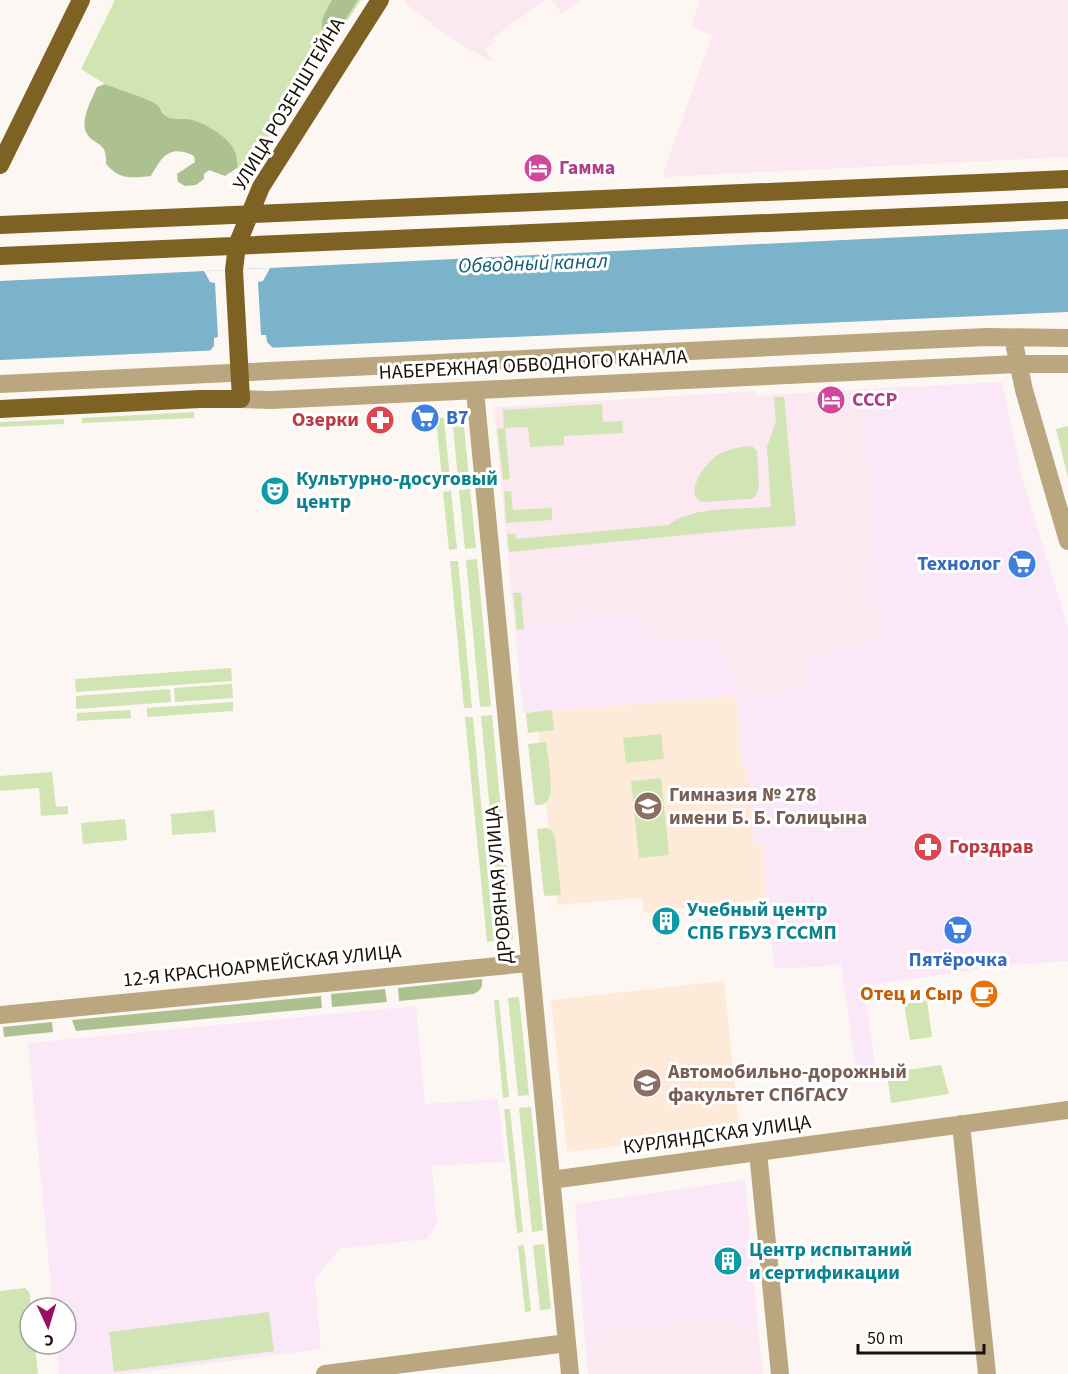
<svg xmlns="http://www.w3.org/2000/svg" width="1068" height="1374" viewBox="0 0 1068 1374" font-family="'Source Sans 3',sans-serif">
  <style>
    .commercial { fill: #fae8f9 }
    .industrial { fill: #fce8f1 }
    .built { fill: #feead9 }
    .green { fill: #d1e4b4 }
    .forest { fill: #adc090 }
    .water { fill: #7bb3cb }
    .pier { fill: #fdf7f3 }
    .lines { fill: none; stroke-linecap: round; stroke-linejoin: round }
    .minor { stroke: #baa67f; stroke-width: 18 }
    .major { stroke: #7e6224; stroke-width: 18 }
    .labels { text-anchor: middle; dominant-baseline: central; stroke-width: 6; stroke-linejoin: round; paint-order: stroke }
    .street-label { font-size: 20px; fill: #191009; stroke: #fff }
    .hotel-label { font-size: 20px; font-weight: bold; fill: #b23c85; stroke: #fff; text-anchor: start }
    .shop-label { font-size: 20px; font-weight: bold; fill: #366cbe; stroke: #fff; text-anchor: start }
    .health-label { font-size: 20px; font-weight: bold; fill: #be3a42; stroke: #fff; text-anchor: end }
    .culture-label { font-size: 20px; font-weight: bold; fill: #0d838f; stroke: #fff; text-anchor: start }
    .education-label { font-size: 20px; font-weight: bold; fill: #785e54; stroke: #fff; text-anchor: start }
    .food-label { font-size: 20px; font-weight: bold; fill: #c56008; stroke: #fff; text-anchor: end }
    .water-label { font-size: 21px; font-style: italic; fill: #125b75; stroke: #fff }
  </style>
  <rect width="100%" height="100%" fill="#fdf7f3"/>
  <path class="commercial" d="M1002,382L1023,480L1068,628V961L998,966L865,986L875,1066L856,1069L841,964L819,967L774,968L762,844L754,845L747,768H743L736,696L811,689L808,657L828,655V652L880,640L869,493L865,389Z
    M630,614L666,642L715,639L732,669L734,696L523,713L515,630Z
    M416,1006L425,1104L498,1099L505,1162L432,1166L437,1224L427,1239L340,1249L315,1279L321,1349L128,1374H59L56,1344H66V1308H53L28,1043Z
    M745,1180L758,1327L740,1328L738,1317L584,1331L575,1204Z"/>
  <path class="industrial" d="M407,0H546L493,37L495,41L485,49L493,61L491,62L446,35L405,3Z
    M552,0H581L562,14Z
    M700,0H1068V157L664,177V171L712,35L691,27Z
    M865,389L869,493L880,640L829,652V654L808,657L811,689L734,696L732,669L715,639L666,642L629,614L515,630L494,407L755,391L756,396Z
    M739,1317L740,1328L758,1327L763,1374H588L584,1331Z"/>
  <path class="built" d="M736,696L743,768H747L754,844H762L767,899L644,913L642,898L557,905L536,712Z
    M724,981L740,1133L567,1152L551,1000Z"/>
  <path class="green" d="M115,0H361L243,176L237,168L238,160L233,148L222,136L186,118L173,119L166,116L157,105L105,84L81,69Z
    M774,397H784L796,526L747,529L509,552L507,534H515L516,539L668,525C696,505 737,510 771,507L767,447L776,421Z
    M602,404L603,422L622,421L623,433L564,436V445L530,447L528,427L505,428L510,479L503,480L497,429L504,428L503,410Z
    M194,412V418L82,423V418Z
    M463,416L469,478H458L452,417Z
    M436,418H444L450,479L442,480Z
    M64,419V424L0,427V422Z
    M1068,426V478L1056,429Z
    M752,446L757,451L759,487L755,497L750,499L702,502C683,494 705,464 716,456C727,449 740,447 752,446Z
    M470,489L476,548L465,549L459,490Z
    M451,491L457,549L449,550L443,492Z
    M504,491H511L513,510L552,508V520L506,523Z
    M477,559L491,706L480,707L466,560Z
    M450,561H458L472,708H464Z
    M513,593H521L524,629L517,630Z
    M231,668L232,681L76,692L75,679Z
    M232,684L233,698L175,702L174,688Z
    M170,689L171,702L76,709V696Z
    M233,702V711L147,717V708Z
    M130,710L131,718L77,721V713Z
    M552,710L554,730L528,733L526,713Z
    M492,715L513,939L502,940L481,716Z
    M465,717H473L494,941L487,942Z
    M661,734L664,759L626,763L623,738Z
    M546,742C547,754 555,791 548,800C545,805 540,805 535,805L528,744Z
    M52,772L56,807L68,806V814L41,816L39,788L0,791V776Z
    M661,778L669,855L639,858L631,781Z
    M214,810L216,832L172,835L171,814Z
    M125,819L127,840L83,844L81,823Z
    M546,828L551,830L555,838L561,895L544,896L537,829Z
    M519,997L529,1095L518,1096L508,998Z
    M494,1000H499L509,1097L503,1098Z
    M927,1000L932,1037L910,1040L904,1004Z
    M941,1065L949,1094L891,1103L887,1073Z
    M531,1107L543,1230L532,1232L519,1108Z
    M504,1109H510L523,1232L517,1233Z
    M544,1244L551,1309L540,1310L533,1245Z
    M524,1245L531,1311L525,1312L518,1246Z
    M25,1288L30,1293V1344H35L38,1374H0V1291Z
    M269,1312L274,1351L114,1372L109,1332Z"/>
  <path class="forest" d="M332,0H358L336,34L327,39C316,27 325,12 332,0Z
    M105,84C116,89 150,99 157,105C161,108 162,114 166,116C173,121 181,117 189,119C210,125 242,143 237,168L225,176L209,170L204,174V179L196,185L185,186L178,182L177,174L195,162L194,156C169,144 162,157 151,176C131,178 120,180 106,164C108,138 90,147 85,129C82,116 92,99 97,87Z
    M482,979C483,987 481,990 474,994L399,1001L398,988Z
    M385,989L387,1002L332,1007L331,994Z
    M321,996L322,1008L76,1031L72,1020Z
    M52,1022L53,1032L4,1037L3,1027Z"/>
  <path class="water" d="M1068,229V312L0,360V281Z"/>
  <path class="pier" d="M270,268L263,281L258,282L261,335H266L267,342L273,348L209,352L214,346V338L218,337L215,283L210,282L204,271Z"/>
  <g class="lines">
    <path class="minor" d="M1013,338L1024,390L1068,541
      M0,384L897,341L987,337L1068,338
      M475,391L570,1374
      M241,399L271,400L1017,364H1068
      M0,1015L529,963
      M961,1124L987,1374
      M758,1152L780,1374
      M551,1180L1068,1110
      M325,1374L567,1343"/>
    <path class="major" d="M0,165L81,0
      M0,225L1068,179
      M0,256L1068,210
      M0,409L200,399H241L234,270L237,245L261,187L380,0"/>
  </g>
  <defs>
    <g id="hotel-disc" transform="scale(1.5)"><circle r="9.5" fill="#d1479c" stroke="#fff"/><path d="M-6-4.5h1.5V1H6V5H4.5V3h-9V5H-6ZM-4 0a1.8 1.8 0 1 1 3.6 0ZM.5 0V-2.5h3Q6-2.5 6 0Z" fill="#fff"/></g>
    <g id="supermarket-disc" transform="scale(1.5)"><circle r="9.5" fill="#3f7fe0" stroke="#fff"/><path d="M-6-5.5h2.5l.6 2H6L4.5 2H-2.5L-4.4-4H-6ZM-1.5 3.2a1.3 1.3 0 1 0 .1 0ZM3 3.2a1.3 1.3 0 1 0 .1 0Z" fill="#fff"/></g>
    <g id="pharmacy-disc" transform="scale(1.5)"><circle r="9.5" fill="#e0444e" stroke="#fff"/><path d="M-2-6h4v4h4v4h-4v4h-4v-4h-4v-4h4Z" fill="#fff"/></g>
    <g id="theatre-disc" transform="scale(1.5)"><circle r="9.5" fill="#0f9aa8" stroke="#fff"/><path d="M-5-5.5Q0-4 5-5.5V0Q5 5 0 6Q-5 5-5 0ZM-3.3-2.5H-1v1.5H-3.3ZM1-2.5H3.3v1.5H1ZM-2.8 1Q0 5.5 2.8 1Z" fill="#fff"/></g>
    <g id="school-disc" transform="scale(1.5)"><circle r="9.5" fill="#8d6e63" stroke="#fff"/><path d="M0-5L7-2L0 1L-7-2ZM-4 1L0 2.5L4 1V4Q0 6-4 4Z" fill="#fff"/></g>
    <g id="building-disc" transform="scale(1.5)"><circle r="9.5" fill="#0f9aa8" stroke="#fff"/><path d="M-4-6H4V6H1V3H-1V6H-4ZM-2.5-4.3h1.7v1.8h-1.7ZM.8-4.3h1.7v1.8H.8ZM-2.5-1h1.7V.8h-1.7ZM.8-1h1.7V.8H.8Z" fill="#fff"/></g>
    <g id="cafe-disc" transform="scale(1.5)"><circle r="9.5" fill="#e8710a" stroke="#fff"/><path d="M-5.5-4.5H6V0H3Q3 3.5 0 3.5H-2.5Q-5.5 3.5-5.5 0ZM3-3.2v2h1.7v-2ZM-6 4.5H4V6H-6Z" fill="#fff"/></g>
    <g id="university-disc" transform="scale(1.5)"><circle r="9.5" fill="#8d6e63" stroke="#fff"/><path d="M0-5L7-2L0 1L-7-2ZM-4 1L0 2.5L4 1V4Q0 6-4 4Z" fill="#fff"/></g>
  </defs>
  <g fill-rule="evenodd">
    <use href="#hotel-disc" x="538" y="168"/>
    <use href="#hotel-disc" x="831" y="400"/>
    <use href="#supermarket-disc" x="425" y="418"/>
    <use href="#pharmacy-disc" x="380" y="420"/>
    <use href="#theatre-disc" x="275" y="491"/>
    <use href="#supermarket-disc" x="1022" y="564"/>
    <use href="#school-disc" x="648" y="806"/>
    <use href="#pharmacy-disc" x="928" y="847"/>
    <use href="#building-disc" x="666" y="921"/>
    <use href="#supermarket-disc" x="958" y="930"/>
    <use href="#cafe-disc" x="984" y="994"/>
    <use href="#university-disc" x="647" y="1083"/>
    <use href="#building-disc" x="728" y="1261"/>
  </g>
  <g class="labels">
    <g class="street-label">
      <text transform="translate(289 104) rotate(-59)">УЛИЦА РОЗЕНШТЕЙНА</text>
      <text transform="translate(533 365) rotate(-3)">НАБЕРЕЖНАЯ ОБВОДНОГО КАНАЛА</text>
      <text transform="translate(499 885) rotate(-95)">ДРОВЯНАЯ УЛИЦА</text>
      <text transform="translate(262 966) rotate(-6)">12-Я КРАСНОАРМЕЙСКАЯ УЛИЦА</text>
      <text transform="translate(717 1135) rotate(-8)">КУРЛЯНДСКАЯ УЛИЦА</text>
    </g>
    <g class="hotel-label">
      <text x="559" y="168">Гамма</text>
      <text x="852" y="400">СССР</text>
    </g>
    <g class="shop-label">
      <text x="446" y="418">В7</text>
      <text x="1001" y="564" text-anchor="end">Технолог</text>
      <text x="958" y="960" text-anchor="middle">Пятёрочка</text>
    </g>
    <g class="health-label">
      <text x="359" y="420">Озерки</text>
      <text x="949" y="847" text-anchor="start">Горздрав</text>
    </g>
    <g class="culture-label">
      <text x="296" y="479">Культурно-досуговый<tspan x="296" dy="23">центр</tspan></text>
      <text x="687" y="910">Учебный центр<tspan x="687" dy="23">СПБ ГБУЗ ГССМП</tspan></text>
      <text x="749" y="1250">Центр испытаний<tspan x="749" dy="23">и сертификации</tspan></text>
    </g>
    <g class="education-label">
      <text x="669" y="795">Гимназия № 278<tspan x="669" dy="23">имени Б. Б. Голицына</tspan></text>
      <text x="668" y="1072">Автомобильно-дорожный<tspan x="668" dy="23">факультет СПбГАСУ</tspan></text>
    </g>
    <g class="food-label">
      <text x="963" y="994">Отец и Сыр</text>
    </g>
    <g class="water-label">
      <text transform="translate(533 263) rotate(-2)">Обводный канал</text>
    </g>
  </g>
  <g transform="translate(48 1326) rotate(176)"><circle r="28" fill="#ffffff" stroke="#a39f9d" stroke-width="1.5"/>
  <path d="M0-4.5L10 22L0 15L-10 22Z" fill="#990f61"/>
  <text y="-9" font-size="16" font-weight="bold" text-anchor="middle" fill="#191009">С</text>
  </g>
  <path d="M858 1344v9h126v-9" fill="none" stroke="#191009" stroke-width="3"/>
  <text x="867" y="1344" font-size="18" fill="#191009" stroke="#ffffff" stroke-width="4.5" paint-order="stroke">50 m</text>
</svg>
